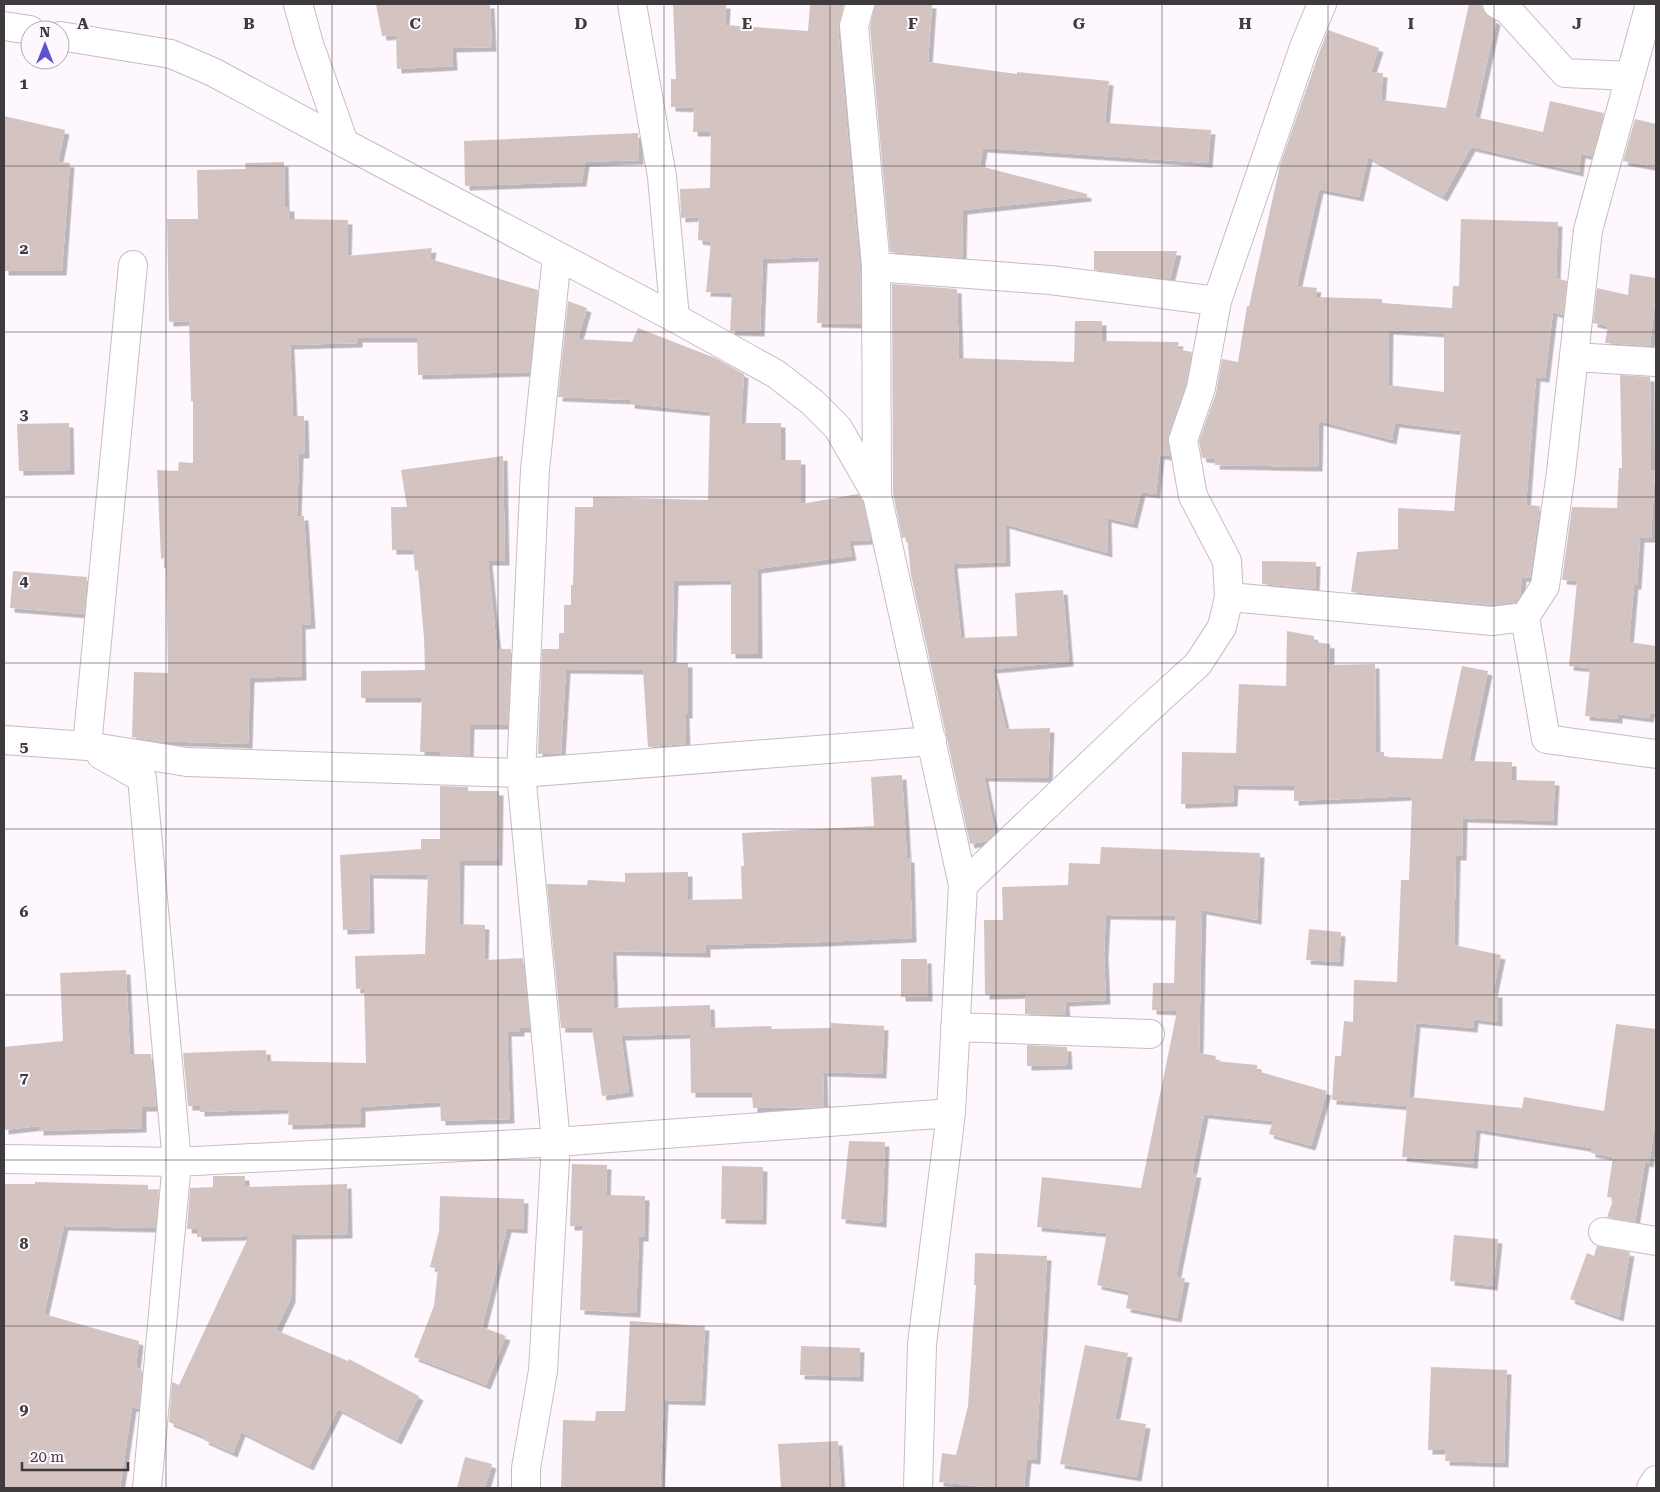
<svg xmlns="http://www.w3.org/2000/svg" width="1660" height="1492" viewBox="0 0 1660 1492" font-family="'Roboto Serif',serif">
  <style>
    .building { fill: #d4c4c1; fill-rule: evenodd; filter: url(#shadow) }
    .lines { fill: none; stroke-linecap: round; stroke-linejoin: round }
    .street-casing { stroke: #c6bcc5; stroke-width: 30 }
    .secondary-casing { stroke: #c6bcc5; stroke-width: 30 }
    .street { stroke: #fff; stroke-width: 28 }
    .secondary { stroke: #fff; stroke-width: 28 }
    .grid { fill: none; stroke: #3e3a3e; stroke-width: 1; stroke-opacity: 0.55 }
    .grid-label { font-size: 16px; text-anchor: middle; font-weight: bold; fill: #3e3a3e; stroke: #fef7fe; stroke-width: 4; stroke-linejoin: round; paint-order: stroke }
  </style>
  <defs>
    <filter id="shadow"><feDropShadow dx="4.5" dy="4.5" stdDeviation="0" flood-color="#0004"/></filter>
  </defs>
  <rect width="100%" height="100%" fill="#fef7fe"/>
  <path class="building" d="M376,4H490L492,47L452,48L453,66L397,69L396,35L382,36Z
    M673,4H726L725,25L808,31L810,4H844L838,27L860,268L861,324L817,323L819,257L763,259L760,332L730,331L732,293L706,292L711,242L698,240L699,217L681,218L680,189L710,188L711,132H693L694,108L671,107V79H676Z
    M875,4H932L928,62L1017,74V72L1109,81L1105,123L1211,130L1208,163L983,148L980,166L1087,194V197L963,210L962,258L890,252L870,27Z
    M1469,4H1481L1484,13L1496,21L1475,117L1543,132L1550,101L1604,113L1592,156L1581,154L1579,172L1471,147L1443,197L1368,157L1359,197L1319,189L1297,286L1317,288L1315,297L1382,299V303L1452,308L1453,286H1459L1461,219L1558,222L1556,278L1567,281L1563,315L1553,312L1545,378L1536,377L1526,505L1540,506L1530,578L1522,577L1520,595L1516,602L1492,605L1351,592L1357,552L1398,549V508L1454,511L1461,431L1395,423L1392,440L1319,421L1318,467L1215,465L1216,459L1202,458L1199,441L1216,393L1222,359L1238,362L1247,306H1249L1280,165L1319,53L1328,30L1379,48L1371,72L1383,73L1381,100L1446,108ZM1389,330L1444,333V392L1388,385Z
    M4,116L65,130L58,162L70,163L62,271H4Z
    M1635,119L1656,124V167L1623,161Z
    M638,133L639,160L585,162L582,182L465,186L464,141Z
    M284,162L285,207H290V219L348,220L347,256L432,248L430,259L538,290L529,372L418,375L417,338H358V343L290,345L293,416H304L305,454H299L297,516H304L311,624L301,625L302,676L250,678L248,744L156,741L132,737L134,672L168,673L166,568H164V558L161,559L157,470L178,471L179,462L193,463V401H191L189,321L169,322L167,219H198L197,170L246,169L245,163Z
    M1094,251H1177L1170,279H1168L1094,270Z
    M1630,274L1656,278V291L1650,346L1605,343L1608,326L1593,323L1597,288L1628,295Z
    M892,284L957,289L959,358L1074,362L1075,321H1102V341L1179,342L1177,349L1192,352L1186,384L1168,435L1170,456L1160,455L1156,494L1141,492L1133,524L1107,518L1108,553L1005,524L1006,562L953,564L961,638L1017,636L1015,593L1063,590L1069,662L992,669L1006,729L1050,728L1048,778L984,777L995,833L987,841L970,844L911,575L907,537L902,538L893,493Z
    M568,301L587,308L578,339L632,342L638,328L715,358L744,374L741,423H781V460H801V504L858,494L863,502L871,540L849,541L852,556L757,569L758,654H731V580L674,581L672,663H688V714H685L686,744L648,747L643,670L566,669L561,754H538L542,649H559V633H564V605H571V585H573L575,507H593V497L708,500L710,412L630,404V400L558,397Z
    M1620,375L1650,377L1651,470H1655L1651,538H1640L1637,585H1634L1629,642L1656,646V714L1650,713L1649,718L1618,714V719L1585,716L1590,668L1569,666L1577,581L1562,580L1572,507L1617,508L1619,468H1622Z
    M69,423L70,470L19,471L17,424Z
    M503,456L505,561H488L497,649H511L508,725H470L469,756L440,755V752H420L422,698H361V671L425,670L424,638L418,570L415,571L413,550H392L391,507H407L401,470Z
    M1262,561L1316,562L1315,589L1262,584Z
    M13,571L87,577L84,614L10,608Z
    M1287,631L1314,636V642L1330,644V665L1375,664L1376,752H1384V757L1442,759L1462,666L1488,671L1469,761L1512,762V780L1555,781L1553,821L1463,818L1462,856H1456L1454,945L1501,955L1493,993H1498V1022L1474,1019L1473,1028L1416,1023L1409,1097L1522,1108L1524,1097L1604,1111L1616,1024L1656,1029V1119L1649,1163L1645,1162L1635,1222L1607,1217L1614,1198L1607,1197L1613,1157L1591,1153V1148L1476,1129L1473,1164L1402,1157L1407,1106L1332,1100L1335,1056H1341L1344,1021L1353,1022L1354,980L1397,982L1401,880H1409L1412,796L1294,801V786L1234,785L1233,802L1181,804L1182,752L1236,753L1239,684L1286,686Z
    M902,775L907,858H910L912,938L821,942L706,945V953L612,951L614,1008L710,1005L711,1028L771,1026L772,1029L831,1028V1023L884,1026L882,1074L823,1072L824,1107L753,1108L752,1093H691L690,1034L621,1036L629,1092L602,1096L592,1028H561L547,884L587,885L588,880L625,882V873L688,872V900L742,899L741,866H744L742,833L874,826L871,777Z
    M440,786L468,787V791H499L498,861H460L459,924L485,925L484,960L523,958L530,1028H520V1032H507L510,1119L441,1121L440,1102L361,1107V1123L288,1125L289,1109L200,1112V1106H188L183,1053L266,1050L267,1061L366,1063L364,988L356,989L355,956L425,954L428,875L369,874L370,929L343,930L340,855L421,849V839H440Z
    M1101,847L1260,853L1257,920L1202,910L1199,1053L1216,1056L1215,1061L1257,1065V1071L1327,1091L1311,1146L1269,1134L1273,1121L1204,1114L1192,1173H1197L1176,1277L1185,1278L1177,1318L1126,1308L1129,1292L1097,1285L1107,1233L1037,1227L1042,1177L1141,1188L1177,1011L1152,1010L1153,983H1174L1176,916L1106,915L1104,954L1106,1000L1065,1002L1066,1015L1025,1014V994L985,995L984,920H1003L1002,887L1068,885L1069,863L1100,864Z
    M1309,929L1341,932L1339,962L1306,960Z
    M901,959H927L928,997H901Z
    M126,970L130,1054H151L156,1107H142V1128L39,1131V1126L4,1130V1047L63,1041L60,973Z
    M1027,1045L1067,1047L1068,1065L1027,1066Z
    M849,1141L885,1142L882,1223L841,1219Z
    M572,1164L607,1165L606,1195L645,1196L644,1237H639L636,1313L580,1310L583,1226H570Z
    M722,1166L763,1167L762,1220L721,1219Z
    M213,1176H245V1187L347,1184L348,1234L292,1235L291,1298L276,1330L348,1361L349,1359L419,1396L397,1440L338,1409L309,1466L241,1432L233,1453L204,1440L205,1437L169,1422L172,1382L179,1385L249,1236L197,1237V1229H187L190,1188L213,1187Z
    M35,1182L148,1185V1190L159,1189L155,1228L64,1226L44,1314L139,1341L136,1367L142,1370L139,1409L132,1407L120,1488H4V1184H35Z
    M440,1196L524,1199L523,1229L507,1228L482,1327L506,1336L486,1385L414,1357L434,1306L438,1269L430,1267L439,1231Z
    M1454,1235L1498,1239L1493,1286L1450,1281Z
    M1597,1246L1630,1252L1619,1317L1570,1299L1587,1253L1594,1256Z
    M975,1253L1047,1256L1036,1460L1027,1459L1024,1488H995L939,1482L942,1453L956,1455L968,1406L976,1285H974Z
    M630,1321L705,1326L701,1401L664,1400L660,1488H561L563,1420L595,1421L596,1411H625Z
    M1085,1345L1128,1353L1115,1419L1146,1424L1137,1477L1060,1464Z
    M801,1346L860,1348L859,1377L800,1375Z
    M1431,1367L1507,1370L1504,1463L1445,1461L1446,1450H1428Z
    M838,1441L841,1488H781L778,1444Z
    M465,1457L492,1464L485,1488H457Z"/>
  <g class="lines">
    <g class="street-casing">
      <path id="street" d="M298,4L309,44L344,143
        M632,4L662,177L675,318
        M860,4L854,26L876,267L877,495L963,885L951,1113L922,1344L918,1488
        M1497,4L1508,10L1565,73L1630,76
        M1650,4L1588,230L1561,472L1545,586L1525,617L1546,739L1656,754
        M4,26L30,30
        M60,36L171,54L213,72L344,143L675,318L776,374L812,402L838,428L876,494
        M876,267L1050,280L1217,301
        M1574,357L1656,362
        M1229,597L1492,621L1525,617
        M4,740L87,746L187,762L521,773L932,741
        M87,746L133,265
        M101,755L142,778L177,1162L147,1488
        M963,885L1143,714L1198,664L1222,627L1229,597L1227,561L1193,496L1183,440L1201,388L1217,301L1304,47L1322,4
        M955,1027L1150,1034
        M4,1159L177,1162L556,1142L951,1113
        M1603,1232L1656,1241
        M526,1488V1468L543,1371L556,1142L521,773L535,470L557,256"/>
    </g>
    <g class="secondary-casing">
      <path id="secondary" d="M1651,1488L1656,1480"/>
    </g>
    <use href="#street" class="street"/>
    <use href="#secondary" class="secondary"/>
  </g>
  <path class="grid" d="M166,4V1488M332,4V1488M498,4V1488M664,4V1488M830,4V1488M996,4V1488M1162,4V1488M1328,4V1488M1494,4V1488M4,166H1656M4,332H1656M4,497H1656M4,663H1656M4,829H1656M4,995H1656M4,1160H1656M4,1326H1656"/>
  <g class="grid-label">
    <text x="83" y="29">A</text>
    <text x="249" y="29">B</text>
    <text x="415" y="29">C</text>
    <text x="581" y="29">D</text>
    <text x="747" y="29">E</text>
    <text x="913" y="29">F</text>
    <text x="1079" y="29">G</text>
    <text x="1245" y="29">H</text>
    <text x="1411" y="29">I</text>
    <text x="1577" y="29">J</text>
    <text x="24" y="89">1</text>
    <text x="24" y="254">2</text>
    <text x="24" y="420">3</text>
    <text x="24" y="586">4</text>
    <text x="24" y="752">5</text>
    <text x="24" y="917">6</text>
    <text x="24" y="1083">7</text>
    <text x="24" y="1249">8</text>
    <text x="24" y="1415">9</text>
  </g>
  <rect width="1660" height="1492" fill="none" stroke="#3e3a3e" stroke-width="10"/>
  <g transform="translate(45 45)"><circle r="24" fill="#fef7fe" stroke="#b1abb1"/>
  <path d="M0-4L9 19L0 12L-9 19Z" fill="#5956cd"/>
  <text y="-8" font-size="14" font-weight="bold" text-anchor="middle" fill="#3e3a3e">N</text>
  </g>
  <path d="M22 1462v8h106v-8" fill="none" stroke="#3e3a3e" stroke-width="2.5"/>
  <text x="30" y="1462" font-size="15" fill="#3e3a3e" stroke="#fef7fe" stroke-width="4" paint-order="stroke">20 m</text>
</svg>
